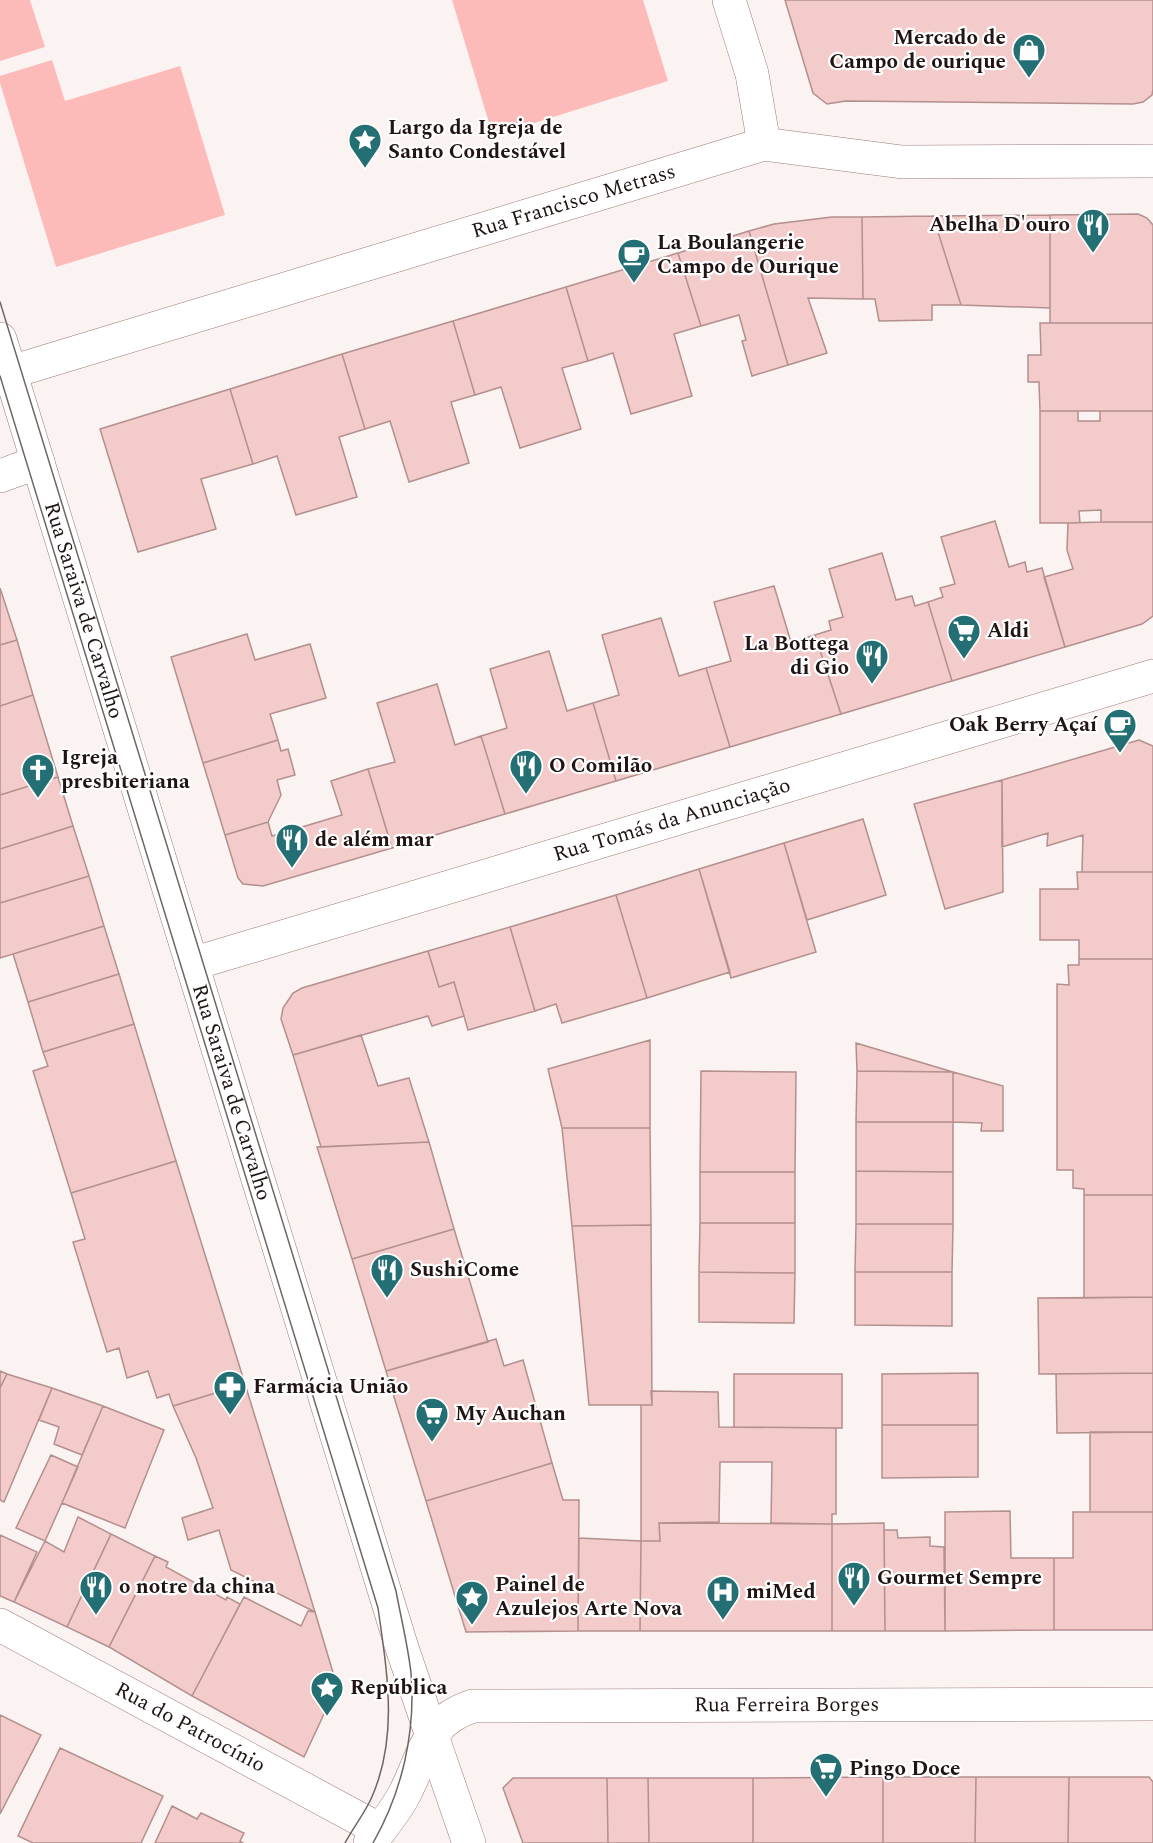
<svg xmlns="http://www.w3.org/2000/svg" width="1153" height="1843" viewBox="0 0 1153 1843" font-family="Spectral,serif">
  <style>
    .green { fill: #fcbbb9 }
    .building { fill: #f2cbca; stroke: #b38f8d; stroke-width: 1.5 }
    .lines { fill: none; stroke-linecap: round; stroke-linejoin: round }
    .street-casing { stroke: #9b7978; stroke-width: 34 }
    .secondary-casing { stroke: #9b7978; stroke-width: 34 }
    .street { stroke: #fff; stroke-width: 33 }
    .secondary { stroke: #fff; stroke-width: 33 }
    .tram { stroke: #706564; stroke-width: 1.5 }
    .labels { text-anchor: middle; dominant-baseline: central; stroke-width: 4.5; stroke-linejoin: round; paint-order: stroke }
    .poi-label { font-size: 21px; font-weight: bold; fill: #211413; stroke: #fff; text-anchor: start }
    .street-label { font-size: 21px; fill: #211413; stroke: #fff }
  </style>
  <rect width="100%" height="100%" fill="#fbf3f2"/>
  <path class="green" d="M0,0H30L45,47L0,61Z
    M452,0H643L668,81L493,136Z
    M52,60L65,101L180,66L225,215L56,267L0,83V76Z"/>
  <path class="building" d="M785,0H1153V89L1152,95L1143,102L1133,104L846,101L827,104L813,93Z
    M1138,214L1147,218L1153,225V323H1050V215Z
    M1050,215V308L961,305L933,216Z
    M933,216L961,305H932V320L879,321L875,299H863L862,217Z
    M832,217H862L863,299L808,298L827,353L788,365L749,231L774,224Z
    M749,231L788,365L752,376L742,341L746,340L739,315L701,326L678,253Z
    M678,253L701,326L674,334L692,396L631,414L613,353L588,361L566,287Z
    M566,287L588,361L562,368L581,429L520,448L501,387L475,395L453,321Z
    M453,321L475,395L451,402L469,463L409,482L390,421L365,429L342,354Z
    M1040,323H1153V411H1040L1039,382H1028V355H1041Z
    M342,354L365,429L339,437L357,497L296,515L277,456L253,464L230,389Z
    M230,389L253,464L201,479L216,529L138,552L100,429Z
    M1040,411H1078V421H1100V411H1153V522H1101V510L1079,511L1080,523H1040Z
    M995,521L1009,567L1025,562L1027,572L1042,568L1065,647L952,681L928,602L943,597L940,588L955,584L941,537Z
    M1101,522H1153V616L1142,624L1065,647L1044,577L1073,569L1067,550L1068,523Z
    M882,553L896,600L912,596L915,606L928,602L952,681L841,714L815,635L831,630L829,621L843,617L829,569Z
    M774,586L791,642L815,635L841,714L730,747L706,668L731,661L714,602Z
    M0,588L17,640L0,645Z
    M661,618L679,676L706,668L730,747L616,781L593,703L619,695L602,635Z
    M247,634L255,660L310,644L326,698L270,714L278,740L203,763L171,657Z
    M17,640L33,695L0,706V645Z
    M549,651L567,711L593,703L616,781L505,814L481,736L507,728L490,669Z
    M437,684L455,745L481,736L505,814L392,848L368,769L395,762L377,703Z
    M33,695L58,777L0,795V706Z
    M278,740L281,751L288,749L295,775L277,780L281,795L268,822L225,835L203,763Z
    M1139,740L1153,746V872H1082L1083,835L1047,846L1048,833L1002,847V780Z
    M368,769L392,848L263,886L243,884L238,878L225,835L268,822L272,836L342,815L331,781Z
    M58,777L73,826L0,849V795Z
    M1002,780L1003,892L945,909L914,804Z
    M863,819L886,895L807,920L784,843Z
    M73,826L89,876L0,903V849Z
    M784,843L816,952L731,978L699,869Z
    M699,869L730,972L647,998L616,895Z
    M1077,872H1153V959H1079V940H1040V889H1078Z
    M89,876L104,926L0,958V903Z
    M616,895L647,998L562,1023L556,1004L535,1011L510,927Z
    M104,926L119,974L28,1002L13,954Z
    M510,927L535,1011L468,1030L454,982L439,987L428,951Z
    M428,951L439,987L454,982L464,1016L432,1026L428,1016L293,1055L281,1019L283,1008L293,993L302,988Z
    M1079,959H1153V1195H1084V1189L1073,1188V1170H1057V984L1069,985L1068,965H1079Z
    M119,974L134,1024L43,1052L28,1002Z
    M134,1024L176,1161L71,1193L33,1071L48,1066L43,1052Z
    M361,1035L378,1086L409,1078L429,1142L321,1147L293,1055Z
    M650,1040V1128H562L548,1069Z
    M856,1043L953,1072L857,1071Z
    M701,1071L796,1072L795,1172H700Z
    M857,1071L953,1072V1122H856Z
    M953,1072L1003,1086V1131H981L982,1123L953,1122Z
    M856,1122H953V1172L856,1171Z
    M562,1128H650L651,1225L572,1226Z
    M429,1142L454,1229L352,1259L317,1147Z
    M176,1161L245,1384L173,1406L169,1394L157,1398L148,1371L127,1378L119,1348L107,1352L73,1242L85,1239L71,1193Z
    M856,1171L953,1172V1224H856Z
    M700,1172H795V1223H700Z
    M1084,1195H1153V1297L1084,1298Z
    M700,1223H795V1273L699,1272Z
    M856,1224H953L952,1272H855Z
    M651,1225L652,1405H589L572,1226Z
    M454,1229L488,1342L386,1371L352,1259Z
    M699,1272L795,1273L794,1323L699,1322Z
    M855,1272H952V1326L855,1325Z
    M1153,1297V1373L1039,1374L1038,1298Z
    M496,1339L504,1366L523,1360L552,1463L426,1501L386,1371Z
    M0,1371L7,1374L0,1388Z
    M978,1373V1425H882V1374Z
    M1153,1373V1432L1057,1433L1056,1374Z
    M7,1374L52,1388L4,1502L0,1500V1388Z
    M734,1374H842V1428L734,1427Z
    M245,1384L315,1612L231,1570L219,1530L188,1540L182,1518L213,1508L196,1458L173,1406Z
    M52,1388L103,1406L82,1455L54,1444L59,1427L39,1420Z
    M651,1391L718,1392L719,1427L836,1428V1514H832V1524L771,1523L772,1462H720L719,1522L659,1523L660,1541H641V1405H652Z
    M103,1406L164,1430L125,1528L62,1503Z
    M882,1425H978V1477L882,1478Z
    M1090,1432H1153V1512H1090Z
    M51,1455L78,1467L45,1541L16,1528Z
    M552,1463L563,1500H579L578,1631L466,1632L426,1501Z
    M1010,1511L1011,1558H1054V1630L945,1631V1512Z
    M1073,1512H1153V1630H1054V1558H1073Z
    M78,1517L111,1534L67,1627L14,1602L45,1541L64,1552Z
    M659,1523L832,1524V1631H640L641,1541H660Z
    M884,1523L885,1631H832V1524Z
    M884,1530H897L898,1538L930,1537V1546L944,1547L945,1631H885Z
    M111,1534L155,1556L109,1647L67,1627Z
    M0,1535L37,1552L14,1602L0,1596Z
    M579,1538L641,1541L640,1631H578Z
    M155,1556L168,1562L166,1567L226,1600L227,1597L240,1604L192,1696L109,1647Z
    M244,1597L301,1626L308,1611L315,1612L337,1686L304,1757L192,1696Z
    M0,1715L41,1735L0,1814Z
    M60,1748L163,1796L141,1843H33L18,1836Z
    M883,1777V1843H753V1778Z
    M883,1777H976L975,1843H883Z
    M976,1777H1069L1068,1843H975Z
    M1069,1777H1149L1153,1782V1843H1068Z
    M513,1778H607L608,1843H523L503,1788Z
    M607,1778H648L649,1843H608Z
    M648,1778H753V1843H649Z
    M172,1806L197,1819L201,1813L244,1833L240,1841L243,1843H155Z"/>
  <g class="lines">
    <g class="street-casing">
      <g id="street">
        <path d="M729,0L752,74L764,144"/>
        <path id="s1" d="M11,372L764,144L902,162L1153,161"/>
        <path d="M0,476L38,462"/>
        <path id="s2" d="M192,964L1153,676"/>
        <path id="s3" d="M0,1625L380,1830"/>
        <path d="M431,1733L469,1843"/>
      </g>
    </g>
    <g class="secondary-casing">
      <g id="secondary">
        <path id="s4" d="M0,339L402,1648L431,1733"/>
        <path id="s5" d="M370,1843C382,1827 396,1811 405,1793C425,1754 426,1721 473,1706L1153,1704"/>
      </g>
    </g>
    <use href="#street" class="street"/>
    <use href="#secondary" class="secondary"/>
    <path class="tram" d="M0,302L396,1591C401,1618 408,1646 411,1673C416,1732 402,1792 373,1843
      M0,376L378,1608C387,1672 399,1737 371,1799C364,1814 353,1828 345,1843"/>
  </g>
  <defs>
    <g id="shop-pin" transform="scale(1.725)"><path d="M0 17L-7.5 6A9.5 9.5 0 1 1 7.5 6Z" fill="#246f73" stroke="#fff"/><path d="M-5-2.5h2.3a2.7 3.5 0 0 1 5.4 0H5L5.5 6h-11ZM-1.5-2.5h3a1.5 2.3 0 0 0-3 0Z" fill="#fff"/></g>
    <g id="sight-pin" transform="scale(1.725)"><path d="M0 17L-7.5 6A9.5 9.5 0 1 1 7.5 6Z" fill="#246f73" stroke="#fff"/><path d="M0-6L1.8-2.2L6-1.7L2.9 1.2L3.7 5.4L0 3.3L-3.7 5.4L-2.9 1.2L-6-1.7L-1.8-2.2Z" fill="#fff"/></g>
    <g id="restaurant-pin" transform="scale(1.725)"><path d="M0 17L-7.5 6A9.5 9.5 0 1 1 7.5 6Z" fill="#246f73" stroke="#fff"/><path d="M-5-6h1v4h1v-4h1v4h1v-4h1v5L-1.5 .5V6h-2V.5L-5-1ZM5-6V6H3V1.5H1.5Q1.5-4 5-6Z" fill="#fff"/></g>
    <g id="cafe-pin" transform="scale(1.725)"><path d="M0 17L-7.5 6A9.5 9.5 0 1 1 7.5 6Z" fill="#246f73" stroke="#fff"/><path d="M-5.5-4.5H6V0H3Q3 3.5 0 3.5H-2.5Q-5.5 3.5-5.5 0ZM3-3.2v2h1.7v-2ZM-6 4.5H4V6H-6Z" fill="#fff"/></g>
    <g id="supermarket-pin" transform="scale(1.725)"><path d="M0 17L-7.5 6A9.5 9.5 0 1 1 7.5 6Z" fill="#246f73" stroke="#fff"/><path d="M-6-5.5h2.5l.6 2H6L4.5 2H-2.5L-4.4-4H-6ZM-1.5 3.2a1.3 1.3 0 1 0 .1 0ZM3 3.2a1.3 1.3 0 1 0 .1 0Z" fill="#fff"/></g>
    <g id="church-pin" transform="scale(1.725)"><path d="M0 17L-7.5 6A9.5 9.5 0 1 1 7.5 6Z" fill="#246f73" stroke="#fff"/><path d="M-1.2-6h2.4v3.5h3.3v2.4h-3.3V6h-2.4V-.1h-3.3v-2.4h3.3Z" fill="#fff"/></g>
    <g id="pharmacy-pin" transform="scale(1.725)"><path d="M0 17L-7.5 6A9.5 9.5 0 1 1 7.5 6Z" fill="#246f73" stroke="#fff"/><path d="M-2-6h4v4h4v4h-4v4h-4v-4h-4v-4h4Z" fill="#fff"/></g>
    <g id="hospital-pin" transform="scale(1.725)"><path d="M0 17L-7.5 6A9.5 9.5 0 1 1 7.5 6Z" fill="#246f73" stroke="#fff"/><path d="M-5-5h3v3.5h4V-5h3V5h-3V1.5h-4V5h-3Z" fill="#fff"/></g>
  </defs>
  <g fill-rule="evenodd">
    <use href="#shop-pin" x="1029" y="50"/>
    <use href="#sight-pin" x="365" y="140"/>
    <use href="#restaurant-pin" x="1093" y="225"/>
    <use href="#cafe-pin" x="634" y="255"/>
    <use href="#supermarket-pin" x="964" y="631"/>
    <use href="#restaurant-pin" x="872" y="656"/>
    <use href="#cafe-pin" x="1120" y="725"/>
    <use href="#restaurant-pin" x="526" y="766"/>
    <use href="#church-pin" x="38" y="770"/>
    <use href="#restaurant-pin" x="292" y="840"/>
    <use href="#restaurant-pin" x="387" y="1270"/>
    <use href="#pharmacy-pin" x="230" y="1387"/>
    <use href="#supermarket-pin" x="432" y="1414"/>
    <use href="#restaurant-pin" x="854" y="1578"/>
    <use href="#restaurant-pin" x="96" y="1587"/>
    <use href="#hospital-pin" x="723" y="1592"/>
    <use href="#sight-pin" x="472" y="1597"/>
    <use href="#sight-pin" x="327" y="1688"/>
    <use href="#supermarket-pin" x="826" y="1769"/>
  </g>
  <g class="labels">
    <g class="poi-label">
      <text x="1006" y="38" text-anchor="end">Mercado de<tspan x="1006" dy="24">Campo de ourique</tspan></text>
      <text x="388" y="128">Largo da Igreja de<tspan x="388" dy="24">Santo Condestável</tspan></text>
      <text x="1070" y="225" text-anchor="end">Abelha D'ouro</text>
      <text x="657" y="243">La Boulangerie<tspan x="657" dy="24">Campo de Ourique</tspan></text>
      <text x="987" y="631">Aldi</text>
      <text x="849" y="644" text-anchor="end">La Bottega<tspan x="849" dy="24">di Gio</tspan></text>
      <text x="1097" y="725" text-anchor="end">Oak Berry Açaí</text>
      <text x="61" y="758">Igreja<tspan x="61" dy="24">presbiteriana</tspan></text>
      <text x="549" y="766">O Comilão</text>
      <text x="315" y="840">de além mar</text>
      <text x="410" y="1270">SushiCome</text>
      <text x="253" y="1387">Farmácia União</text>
      <text x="455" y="1414">My Auchan</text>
      <text x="877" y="1578">Gourmet Sempre</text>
      <text x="495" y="1585">Painel de<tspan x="495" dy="24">Azulejos Arte Nova</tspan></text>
      <text x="119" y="1587">o notre da china</text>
      <text x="746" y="1592">miMed</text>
      <text x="350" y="1688">República</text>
      <text x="849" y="1769">Pingo Doce</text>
    </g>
    <g class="street-label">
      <text stroke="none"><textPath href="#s1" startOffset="588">Rua Francisco Metrass</textPath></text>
      <text stroke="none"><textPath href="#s4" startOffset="284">Rua Saraiva de Carvalho</textPath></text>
      <text stroke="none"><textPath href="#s2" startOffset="501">Rua Tomás da Anunciação</textPath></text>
      <text stroke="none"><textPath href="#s4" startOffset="788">Rua Saraiva de Carvalho</textPath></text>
      <text stroke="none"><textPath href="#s5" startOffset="490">Rua Ferreira Borges</textPath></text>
      <text stroke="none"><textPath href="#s3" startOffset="216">Rua do Patrocínio</textPath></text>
    </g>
  </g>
</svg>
